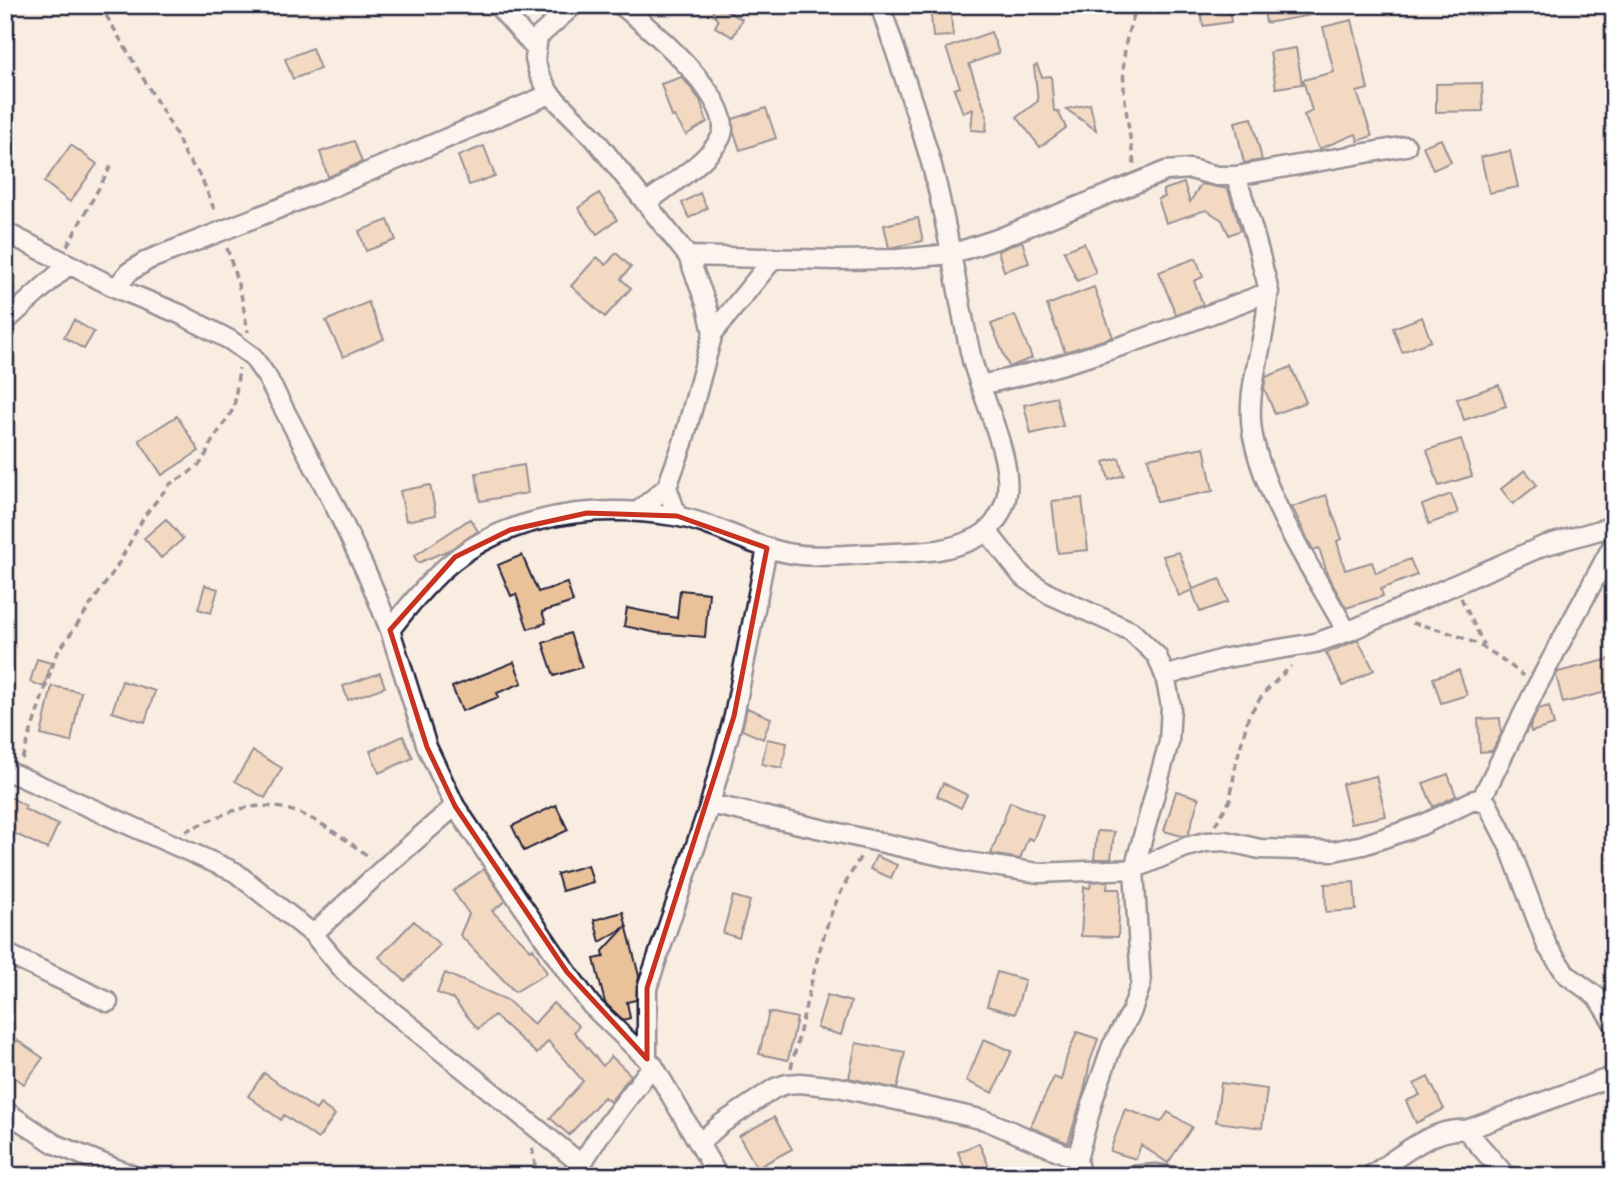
<svg xmlns="http://www.w3.org/2000/svg" width="1619" height="1181" viewBox="0 0 1619 1181" font-family="Caveat,sans-serif">
  <style>
    .building { fill: #eac29a; stroke: #22223b; stroke-width: 2 }
    .lines { fill: none; stroke-linecap: round; stroke-linejoin: round }
    .street-casing { stroke: #22223b; stroke-width: 23 }
    .path { stroke: #22223b; stroke-width: 3.5; stroke-dasharray: 7 5; stroke-linecap: butt }
    .street { stroke: #fff; stroke-width: 18 }
    .marked { fill: none; stroke: #c8321e; stroke-width: 5; stroke-linejoin: round }
  </style>
  <rect width="100%" height="100%" fill="#f9ede1"/>
  <filter id="ink" filterUnits="userSpaceOnUse"><feTurbulence type="fractalNoise" baseFrequency=".0143" numOctaves="2"/><feDisplacementMap in="SourceGraphic" scale="14" xChannelSelector="R" yChannelSelector="G"/><feConvolveMatrix kernelMatrix="1 2 1 2 8 2 1 2 1" color-interpolation-filters="sRGB"/></filter>
  <g filter="url(#ink)">
    <path class="building" d="M709,5H715L742,19L733,37L715,27L718,21Z
      M930,5H947L951,16L953,36L933,37Z
      M1263,5H1322L1323,13L1266,23Z
      M1229,7L1231,22L1203,26L1201,11Z
      M1352,20L1368,89L1357,92L1372,136L1358,141L1356,134L1319,149L1304,115L1312,111L1303,80L1334,72L1323,27Z
      M991,32L999,53L969,64L987,116L986,131L971,130L973,109L963,113L954,89L960,87L946,48Z
      M312,48L320,69L293,79L285,59Z
      M1296,48L1302,84L1276,88L1270,52Z
      M1037,65L1042,77L1051,76L1054,111H1058L1066,128L1040,147L1017,117L1038,101L1034,66Z
      M682,77L700,100L707,122L686,135L674,116L672,117L661,84Z
      M1482,83L1483,111L1436,112V84Z
      M1090,104L1096,130L1066,109Z
      M766,108L776,138L740,150L733,130V119Z
      M1252,118L1262,160L1244,163L1235,122Z
      M1441,139L1451,162L1433,170L1423,146Z
      M354,141L362,162L328,177L320,152Z
      M71,145L97,164L70,202L44,182Z
      M484,146L495,176L469,185L458,156Z
      M1510,151L1518,187L1489,193L1481,157Z
      M1184,183L1190,202L1201,184L1228,189L1241,230L1229,235L1222,220L1206,210L1166,223L1158,199L1165,197L1163,190Z
      M599,193L617,220L597,234L578,208Z
      M700,193L707,208L689,218L682,203Z
      M918,218L923,241L889,248L884,225Z
      M388,220L396,240L366,251L359,231Z
      M1022,241L1029,263L1004,271L998,251Z
      M1084,243L1096,273L1077,281L1064,251Z
      M616,253L631,267L621,279L631,288L605,317L571,286L597,257L606,265Z
      M1196,258L1203,277L1194,281L1203,305L1176,315L1159,272Z
      M1094,287L1113,337L1065,352L1047,305Z
      M368,302L384,339L343,357L326,321Z
      M1015,315L1032,358L1009,367L991,324Z
      M1422,317L1431,341L1402,352L1393,328Z
      M74,320L94,332L84,349L64,337Z
      M1291,367L1306,402L1275,414L1264,388L1266,377Z
      M1499,385L1506,406L1464,420L1457,399Z
      M1056,397L1063,426L1031,434L1024,405Z
      M177,416L199,451L162,475L139,440Z
      M1461,439L1472,476L1439,486L1427,450Z
      M1204,447L1213,491L1157,502L1148,458Z
      M1119,458L1124,475L1109,480L1104,462Z
      M524,465L528,493L480,501L476,473Z
      M1525,470L1537,485L1513,504L1501,489Z
      M430,485L436,515L406,521L400,491Z
      M1451,494L1458,513L1429,524L1422,505Z
      M1326,495L1342,539L1337,541L1345,570L1372,562L1376,573L1410,559L1417,575L1381,589L1383,596L1346,608L1328,576L1319,548L1313,550L1292,507Z
      M1082,498L1088,550L1058,553L1052,501Z
      M166,519L183,539L161,558L144,538Z
      M470,519L478,531L451,549L418,563L414,556Z
      M1179,552L1193,589L1220,579L1228,602L1200,612L1192,590L1179,596L1163,556Z
      M522,555L538,592L567,583L573,602L542,612L546,623L528,629L516,594L511,596L498,565Z
      M205,585L218,589L211,613L198,609Z
      M680,590L709,593L705,637L657,633L624,626L627,608L677,618Z
      M570,633L582,667L554,676L543,643Z
      M1358,640L1374,670L1343,686L1326,653Z
      M1614,658V690L1563,703L1556,675L1558,672Z
      M37,659L51,663L44,687L30,682Z
      M514,662L522,683L497,693L499,697L462,711L452,687Z
      M1459,670L1467,695L1441,703L1433,678Z
      M380,673L385,687L348,700L343,686Z
      M122,681L155,691L145,722L112,712Z
      M52,686L81,692L71,742L41,735Z
      M1549,706L1554,725L1531,732L1530,727L1538,709Z
      M747,708L771,718L763,739L742,730Z
      M1500,718L1501,734L1492,751L1480,752L1478,719Z
      M403,736L413,758L379,773L370,751Z
      M767,739L787,743L782,768L762,764Z
      M253,751L282,768L265,798L235,781Z
      M1448,774L1456,796L1433,807L1423,783Z
      M1376,776L1386,816L1351,823L1342,784Z
      M943,783L967,795L961,808L937,796Z
      M1176,791L1199,798L1188,835L1182,836L1164,831Z
      M5,794L26,806L24,809L58,825L47,849L5,829Z
      M1010,802L1043,815L1033,840L1028,838L1020,859L991,854Z
      M556,805L568,830L524,851L512,826Z
      M1097,831L1114,832L1111,859H1094Z
      M876,856L897,865L891,878L870,869Z
      M588,865L593,882L562,891L557,874Z
      M484,869L506,901L492,911L531,950L533,948L547,973L515,992L460,935L469,914L453,891Z
      M1108,881L1107,889H1120L1118,937L1081,936L1084,887L1090,888L1091,882Z
      M1354,882L1356,910L1326,912L1325,884Z
      M733,896L750,901L739,938L723,933Z
      M623,912L639,976L636,1000L627,1002L630,1018L623,1020L605,1003L594,959L604,957L603,951L625,927L600,942L594,920Z
      M414,921L440,945L405,981L379,957Z
      M997,972L1025,980L1015,1014L987,1006Z
      M445,973L507,1000L534,1024L553,1003L579,1026L574,1032L603,1066L611,1056L631,1075L610,1102L604,1097L569,1135L550,1118L583,1081L548,1041L537,1054L494,1015L478,1029L453,999L437,993Z
      M827,995L851,1002L841,1035L817,1028Z
      M769,1012L797,1018L788,1060L759,1054Z
      M1077,1032L1098,1039L1090,1062L1084,1091L1068,1143L1030,1127L1054,1077L1061,1080L1067,1056Z
      M984,1039L1012,1051L993,1093L966,1081Z
      M17,1040L43,1058L24,1084L5,1071V1057Z
      M856,1043L905,1052L897,1089L849,1078Z
      M264,1073L316,1110L320,1104L335,1115L318,1139L284,1115L281,1120L248,1096Z
      M1428,1077L1444,1109L1416,1123L1406,1101L1420,1095L1414,1084Z
      M1221,1083L1267,1089L1262,1128L1216,1122Z
      M1125,1109L1161,1122L1168,1112L1192,1127L1168,1163L1141,1145L1136,1159L1110,1151Z
      M774,1117L792,1149L757,1168L739,1136Z
      M979,1143L993,1176H968L958,1152Z"/>
    <g class="lines">
      <g class="street-casing">
        <path id="street" d="M497,5L535,48
          M574,5L538,37L535,59L539,74L550,94L594,138L688,256L707,306L713,333L683,443L667,487L677,516
          M621,5C646,25 741,103 720,139C706,163 668,186 646,203
          M1236,176C1246,207 1256,237 1263,268C1265,276 1269,286 1268,294C1267,344 1242,391 1254,441C1268,505 1315,574 1347,632
          M5,232L116,288L180,314L230,340L252,356L267,377L334,504L369,578L390,630L427,747L455,806L567,972L591,1005L653,1065L718,1176
          M688,256L835,260L897,259L951,254L997,239L1166,171L1190,169L1217,176H1236L1406,146
          M116,288L129,272L148,260L328,189L550,94
          M5,322L68,265
          M713,333L774,258
          M980,385C1081,364 1172,329 1269,292
          M637,512L667,487
          M987,531L1022,576L1049,594L1131,631L1157,656L1165,676L1171,706L1169,742L1134,869L1141,984L1131,1013L1112,1046L1094,1097L1077,1159L1080,1176
          M390,630C433,574 466,539 536,521C580,509 629,509 674,516C713,522 749,546 788,553C812,558 841,555 866,554C890,553 914,553 938,550C953,547 976,541 988,530C996,523 1003,510 1006,499C1015,463 982,397 972,360C957,296 949,229 932,166C917,112 898,59 880,5
          M1165,676L1226,658L1315,643L1347,632L1543,546L1614,526
          M5,770L235,872L313,934L345,972L382,1003L581,1164
          M1481,800L1536,688L1614,543
          M710,804L968,862L1038,873L1134,869L1186,847L1206,842L1225,841L1260,849L1334,851L1363,845L1422,825L1474,800L1487,803L1509,846L1547,946L1566,974L1597,997L1614,1024
          M313,934L385,867L455,806
          M5,953L108,1002
          M647,1059V988L710,804L734,716L767,548
          M5,1111L55,1144L134,1176
          M1466,1130L1614,1076
          M699,1143L721,1124L775,1088L787,1084L800,1083L838,1087L985,1120L1077,1159
          M574,1176L599,1136L653,1065
          M1132,1176L1155,1174L1169,1176
          M1370,1176C1397,1159 1433,1126 1466,1130L1506,1176"/>
      </g>
      <path class="path" d="M100,5L176,134L185,155L201,177L216,214
        M1134,164C1127,111 1112,55 1139,5
        M67,246L111,166
        M227,248L241,294L248,332
        M1461,598L1484,645
        M1412,623C1458,633 1488,645 1523,676
        M22,759L56,655L116,568L145,515L170,484L189,473L203,461L211,443L234,408L239,368
        M1215,825L1230,800L1236,763L1249,715L1264,693L1291,666
        M185,831C203,824 221,814 240,809C293,796 331,830 371,858
        M791,1068C804,1018 813,966 830,917C838,895 850,875 862,854
        M532,1148L537,1176"/>
      <use href="#street" class="street"/>
    </g>
  </g>
  <path d="M0 0H1619V1181H0ZM587,513L677,516L767,548L734,716L647,988V1059L567,972L455,806L427,747L390,630L455,557L510,530Z" fill="#f9ede1" fill-opacity=".55" fill-rule="evenodd"/>
  <path class="marked" d="M587,513L677,516L767,548L734,716L647,988V1059L567,972L455,806L427,747L390,630L455,557L510,530Z"/>
  <rect width="1619" height="1181" fill="none" stroke="#fff" stroke-width="28"/>
  <rect x="14" y="14" width="1591" height="1153" fill="none" stroke="#22223b" stroke-width="2.5" filter="url(#ink)"/>
</svg>
